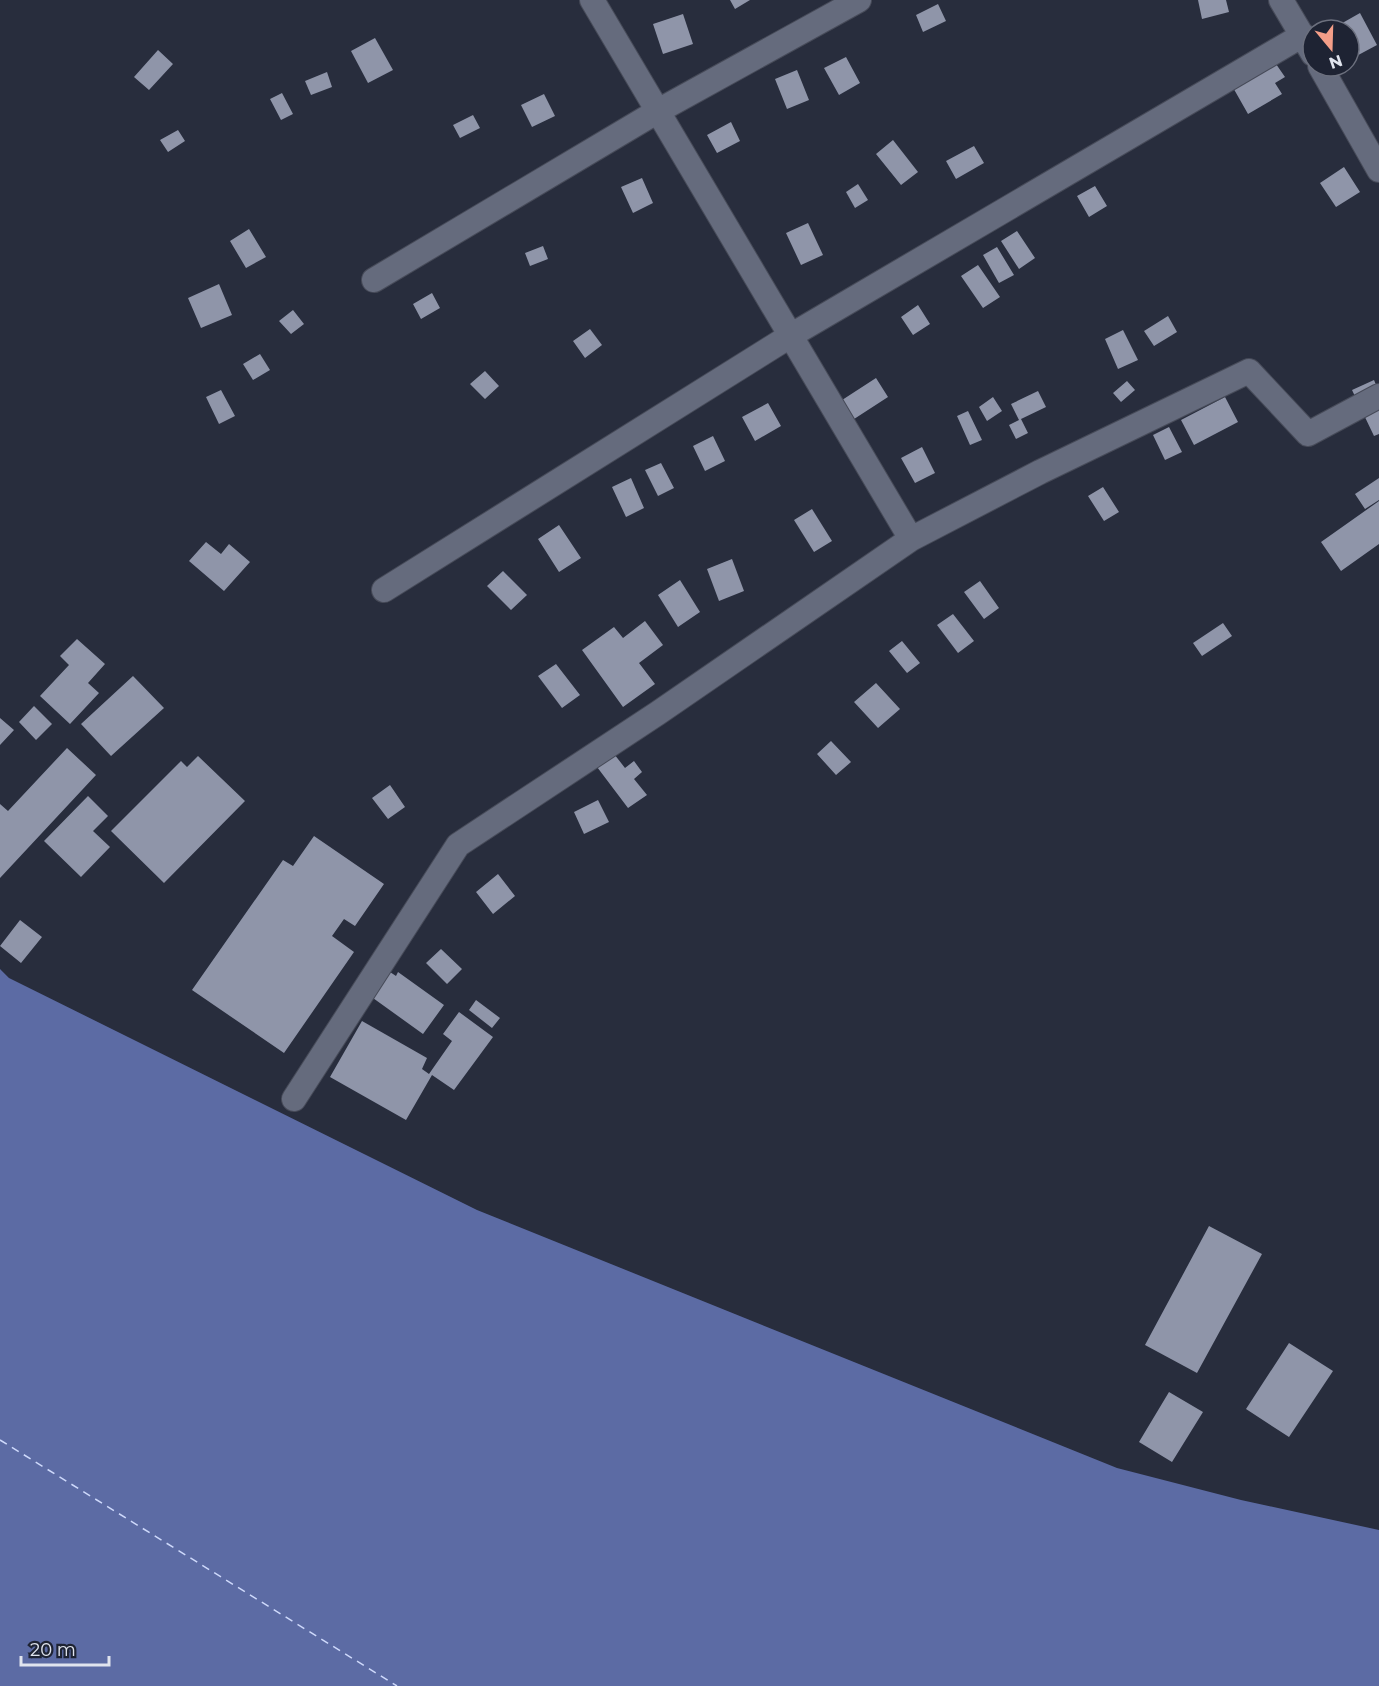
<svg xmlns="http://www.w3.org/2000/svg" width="1379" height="1686" viewBox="0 0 1379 1686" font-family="Montserrat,sans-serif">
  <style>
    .water { fill: #5c6ba4 }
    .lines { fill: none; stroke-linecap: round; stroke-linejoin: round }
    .ferry { stroke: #ced9fb; stroke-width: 1.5; stroke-dasharray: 8 6; stroke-linecap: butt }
    .building { fill: #8f95a9 }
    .minor-casing { stroke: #474b59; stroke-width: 26 }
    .minor { stroke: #656b7d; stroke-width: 24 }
  </style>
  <rect width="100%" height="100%" fill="#282d3d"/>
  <path class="water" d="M0,969L9,978L477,1210L1117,1468L1241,1500L1379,1530V1686H0Z"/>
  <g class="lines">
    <path class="ferry" d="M0,1440L397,1686"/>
  </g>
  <path class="building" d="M730,0H750L735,9Z
    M1198,0H1226L1229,12L1202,19Z
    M938,4L946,21L923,32L916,15Z
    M1360,13L1377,45L1349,60V30H1330Z
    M683,14L693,44L663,54L653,24Z
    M375,38L393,70L368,83L351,51Z
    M158,50L173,64L149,90L134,77Z
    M846,57L860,83L839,95L824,68Z
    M1260,58L1267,70L1276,64L1285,77L1275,83L1282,94L1248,114L1227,77Z
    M797,70L809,100L787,109L775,79Z
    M327,72L332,87L311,95L305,81Z
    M282,93L293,114L281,120L270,99Z
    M544,94L555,116L532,127L521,105Z
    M473,115L480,128L460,138L453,125Z
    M731,122L740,141L717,153L707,135Z
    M178,130L185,141L168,152L160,140Z
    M893,140L918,172L901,185L876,154Z
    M974,146L984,163L956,179L946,161Z
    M1344,167L1360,192L1336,207L1320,183Z
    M642,178L653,203L633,213L621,187Z
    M858,184L868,200L855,208L846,192Z
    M1095,186L1107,206L1089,217L1077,196Z
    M808,223L823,255L801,265L786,233Z
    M249,229L266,257L246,268L230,241Z
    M1017,231L1035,258L1019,269L1001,241Z
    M543,246L548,259L530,266L525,253Z
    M997,247L1014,275L999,283L983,255Z
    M978,265L1000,297L983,308L961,276Z
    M219,284L232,315L201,328L188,298Z
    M432,293L440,308L421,319L413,304Z
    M918,305L930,324L913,335L901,317Z
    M293,310L304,324L291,334L279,321Z
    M1168,316L1177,332L1154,346L1144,331Z
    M590,329L602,345L585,358L573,341Z
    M1123,330L1138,360L1118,369L1105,339Z
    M260,354L270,370L253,380L243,364Z
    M485,371L499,386L485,399L470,384Z
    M876,378L888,397L851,421L839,402Z
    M1374,380L1379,392V434L1374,436L1352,390Z
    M1127,381L1135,390L1121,402L1113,393Z
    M221,390L235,416L219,424L206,397Z
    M1038,391L1046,407L1021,419L1028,433L1016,439L1009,425L1019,420L1011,404Z
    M993,397L1002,411L987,421L979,407Z
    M1225,397L1238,422L1194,445L1181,420Z
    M768,403L781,426L755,441L742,417Z
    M968,411L982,440L970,445L957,416Z
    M1169,427L1182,452L1165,460L1153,435Z
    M713,436L725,461L705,471L693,446Z
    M922,447L935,473L915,483L901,458Z
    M661,463L674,488L658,496L645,470Z
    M631,478L644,508L626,517L612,487Z
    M1379,478V500L1365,509L1355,494Z
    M1103,487L1119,512L1104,521L1088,496Z
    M1379,501V544L1341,571L1321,542Z
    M812,509L832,541L814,552L794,520Z
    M559,525L581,558L559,572L538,539Z
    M206,542L221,554L229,544L250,562L224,591L189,561Z
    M732,559L744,591L719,601L707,569Z
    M503,571L527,595L511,610L487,586Z
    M680,580L700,612L678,627L658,595Z
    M980,581L999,608L984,619L964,592Z
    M953,614L974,641L958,653L937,625Z
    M645,621L663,645L639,663L655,684L623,707L582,650L614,627L623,638Z
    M1223,623L1232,636L1202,656L1193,643Z
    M77,639L105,664L88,683L99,693L70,724L40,696L69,665L60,656Z
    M902,641L920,663L907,673L889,651Z
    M556,664L580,695L562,708L538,676Z
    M133,676L164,708L111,756L81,724Z
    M876,683L900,709L878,728L854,702Z
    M34,706L52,724L36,740L19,722Z
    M0,718L14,730L0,745Z
    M831,741L851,762L836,775L817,754Z
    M67,748L96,775L0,878V804L8,811Z
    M611,750L625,768L634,761L642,772L634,779L647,795L628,808L594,763Z
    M198,756L245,801L164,883L111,831L181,761L187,767Z
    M390,785L405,807L388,819L372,798Z
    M88,796L108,816L93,831L110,847L81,877L44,841Z
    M598,800L609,822L584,834L574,812Z
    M314,836L384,884L355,926L344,919L332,936L354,952L284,1053L192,990L283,860L293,866Z
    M498,874L515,896L493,914L476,892Z
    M20,920L42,937L21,963L0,946Z
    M441,949L462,969L447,984L426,963Z
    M384,968L396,976L398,972L444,1005L423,1034L366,993Z
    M476,1000L500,1018L492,1028L469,1010Z
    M459,1012L493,1037L454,1090L432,1075L406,1120L330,1077L362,1021L427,1058L422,1069L429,1074L452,1041L443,1034Z
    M1209,1226L1262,1254L1197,1373L1145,1345Z
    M1289,1343L1333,1371L1289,1437L1246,1409Z
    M1169,1392L1203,1412L1172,1462L1139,1442Z"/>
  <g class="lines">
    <g class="minor-casing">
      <path id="minor" d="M592,0L911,539
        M1281,0L1313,54
        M1320,66L1379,170
        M374,280L658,111L859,0
        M384,590L790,336L1303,35
        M294,1099L458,845L658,713L911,539L1040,472L1249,371L1308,434L1379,396"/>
    </g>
    <use href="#minor" class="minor"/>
  </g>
  <g transform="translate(1331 48) rotate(161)"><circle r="28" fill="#1e2333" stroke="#6c707e" stroke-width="1.5"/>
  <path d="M0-4.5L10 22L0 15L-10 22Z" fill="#f49e88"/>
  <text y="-9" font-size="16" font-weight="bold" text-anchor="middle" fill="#e0e4ee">N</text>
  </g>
  <path d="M21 1656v9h88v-9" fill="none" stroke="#e0e4ee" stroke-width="3"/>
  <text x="30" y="1656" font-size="18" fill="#e0e4ee" stroke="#1e2333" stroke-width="4.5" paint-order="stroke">20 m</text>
</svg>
